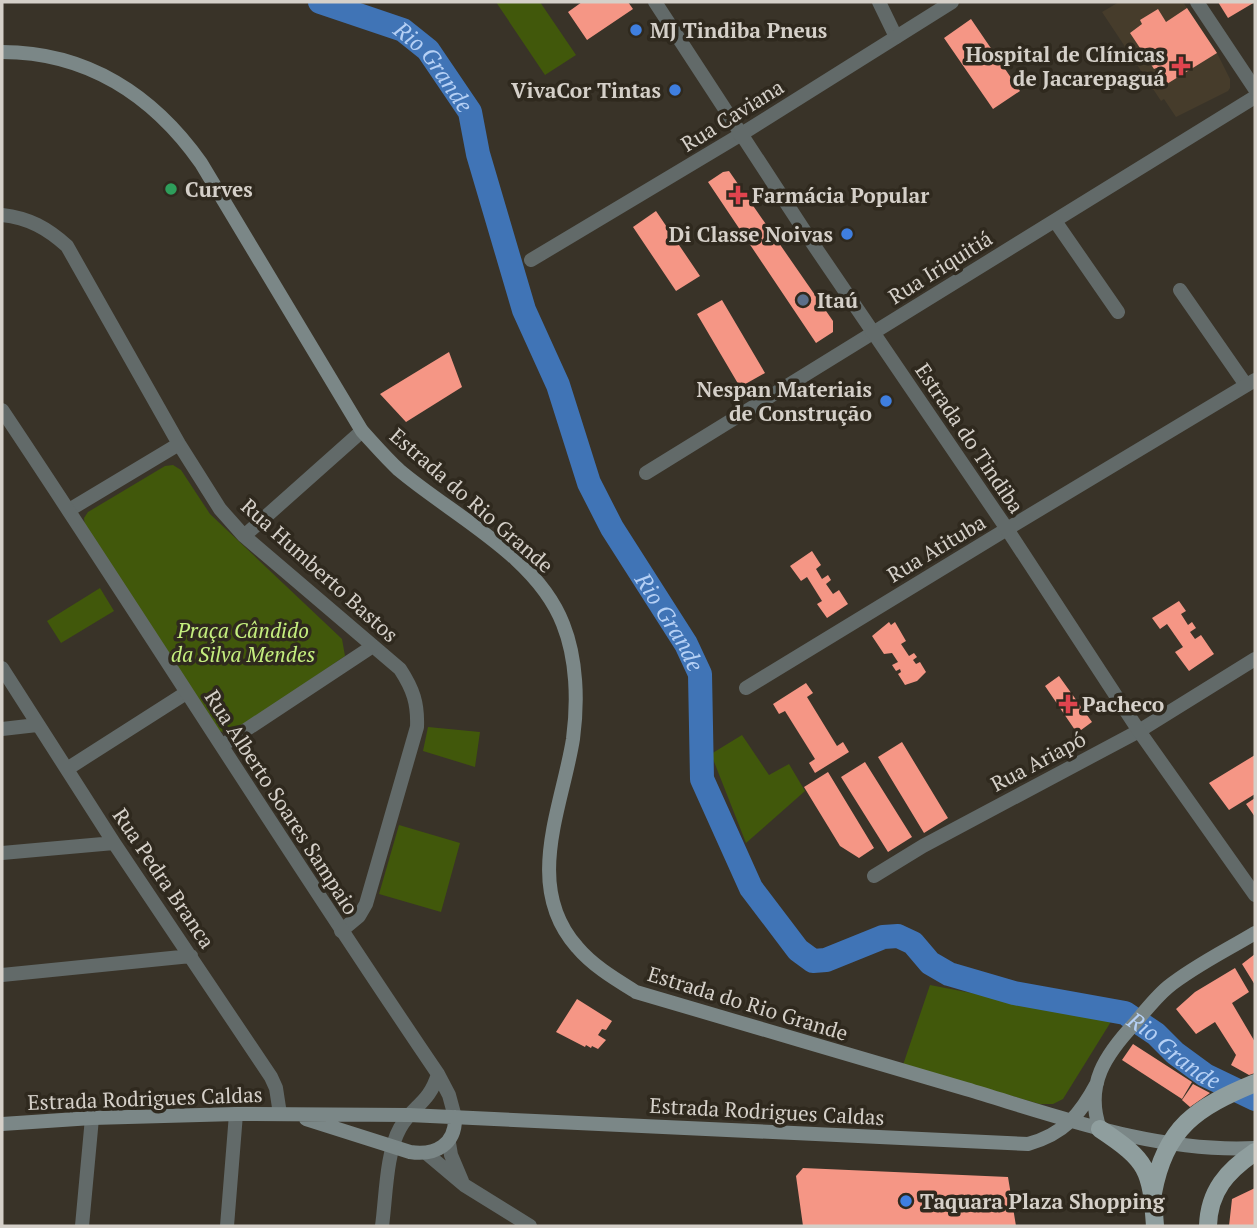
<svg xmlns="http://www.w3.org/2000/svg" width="1257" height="1228" viewBox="0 0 1257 1228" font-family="'PT Serif',serif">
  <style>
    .built { fill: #463c2b }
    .green { fill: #41580b }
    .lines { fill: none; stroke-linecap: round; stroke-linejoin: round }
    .river { stroke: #4074b6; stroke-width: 24 }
    .building { fill: #f59685 }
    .minor { stroke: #626a69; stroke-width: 14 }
    .tertiary { stroke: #626a69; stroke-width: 14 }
    .secondary { stroke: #7b8787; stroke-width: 14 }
    .primary { stroke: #8f9e9e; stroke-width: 18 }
    .shop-dot { fill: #3f7fe0; stroke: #2f291e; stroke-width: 2.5 }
    .health-dot { fill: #e0444e; stroke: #2f291e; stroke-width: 2.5 }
    .leisure-dot { fill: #2e9e5b; stroke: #2f291e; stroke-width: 2.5 }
    .service-dot { fill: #5c6f8a; stroke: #2f291e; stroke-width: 2.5 }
    .labels { text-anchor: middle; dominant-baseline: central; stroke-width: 7; stroke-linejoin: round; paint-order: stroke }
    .poi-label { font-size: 21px; font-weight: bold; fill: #d5d0c9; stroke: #2f291e; text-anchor: start }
    .street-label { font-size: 21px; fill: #d5d0c9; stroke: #2f291e }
    .park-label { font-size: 21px; font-style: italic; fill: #c4ee7e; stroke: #2f291e }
    .water-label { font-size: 23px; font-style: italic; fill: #b5d0f5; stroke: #2f291e }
  </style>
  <rect width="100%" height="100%" fill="#393328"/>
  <path class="built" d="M1119,2H1183L1217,53L1230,79V88L1228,91L1176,117L1164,99L1161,101L1102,12Z"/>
  <path class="green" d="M496,2H540L576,55L545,75Z
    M173,465L181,470L210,514L342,639L345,656L234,732L225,733L217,730L85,528L84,518L88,512L165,466Z
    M100,588L114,611L61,643L47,621Z
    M428,727L480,732L475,767L423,751Z
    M742,735L769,775L789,764L805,791L746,843L711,754Z
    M399,825L460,843L441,912L379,894Z
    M930,985L1112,1020L1063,1099L1053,1104H1040L903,1065Z"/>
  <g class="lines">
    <path class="river" id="s1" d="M320,2L403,30L428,50L470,112L478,154L524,310L558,385L589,483L612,528L686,644L700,674L702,779L751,888L798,950L813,961L826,960L883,937L898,936L913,943L930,963L949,974L1014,993L1125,1013L1156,1034L1175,1053L1205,1075L1255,1099"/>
  </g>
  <path class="building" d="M582,2H628L633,9L587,40L568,12Z
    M1218,2H1255L1228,18Z
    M1187,8L1217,53L1162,87L1156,77L1162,73L1159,67L1154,69L1130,33L1142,24L1140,20L1158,9L1166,22Z
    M971,19L1020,91L993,109L944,38Z
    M729,171L833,321V332L816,343L708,182L723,172Z
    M656,211L700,276L676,291L633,227Z
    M722,300L765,373L740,387L697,314Z
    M449,352L462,387L406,422L380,394Z
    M812,551L821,565L816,569L822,579L828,575L831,580L826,584L833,594L839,590L848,604L827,618L817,604L822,601L807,577L801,581L790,566Z
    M1179,601L1186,611L1181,614L1188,625L1192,622L1196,628L1190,632L1195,639L1201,635L1214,654L1189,671L1175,652L1183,647L1167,624L1160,629L1152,618Z
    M889,622L891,625L895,622L906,641L901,644L909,656L914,653L917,657L913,660L916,664L920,662L926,672L917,681L905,685L898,674L901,672L900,669L896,671L892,665L898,662L892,653L884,654L872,636Z
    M1059,676L1092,722L1077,733L1045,686Z
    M806,683L813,693L807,697L837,746L843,742L849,752L815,773L809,763L815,759L785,711L779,714L773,704Z
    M902,742L948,818L924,833L878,757Z
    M1255,755V794L1229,810L1209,783Z
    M865,762L912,837L888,852L841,777Z
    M828,772L874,848L859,858L840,846L804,787Z
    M1255,798V817L1246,804Z
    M1255,954V985L1242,964Z
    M1235,968L1249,992L1232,1003L1255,1042V1073L1249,1075L1231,1065L1236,1055L1215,1022L1196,1034L1176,1009L1195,992Z
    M577,999L612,1021L606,1030L602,1029L598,1035L606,1040L598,1049L592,1046L591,1048L586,1045L585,1047L556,1032Z
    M1133,1044L1192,1082L1182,1099L1122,1060Z
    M1193,1084L1210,1093L1190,1107L1182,1100Z
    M803,1168L1008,1177L1016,1226H803L796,1176Z
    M1255,1188V1226H1229L1232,1199Z"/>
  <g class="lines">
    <path class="minor" d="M879,2L896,37
      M2,215C29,218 47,228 67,246L179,444L220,509L244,536L400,669C413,689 418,703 417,727L366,904L359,916L341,931
      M1055,221L1118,312
      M531,260L740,135
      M1180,290L1246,385
      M646,473L1255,97
      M69,510L179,444
      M244,536L362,431
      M2,668L114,843L271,1077L276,1088L280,1114
      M746,688L1007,529
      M2,729L37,725
      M223,745L373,646
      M67,769L186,693
      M2,853L114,843
      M874,876L923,846L1139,731L1255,659
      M2,975L191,956
      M82,1226L92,1118
      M227,1226L236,1114"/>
    <path class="tertiary" d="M655,2L813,244L1007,529L1139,731L1255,895
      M1197,2L1255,89
      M740,135L952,2
      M2,410C149,630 289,855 438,1074L449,1095L455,1117
      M1007,529L1255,380
      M449,1143L451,1155L462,1181
      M426,1153L464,1185L530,1226
      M382,1226C386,1197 386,1153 400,1128C413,1105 429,1104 438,1074"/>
    <path class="secondary" d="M2,52C87,52 153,95 201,163L362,431C374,444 386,458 399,470C452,515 537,556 563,624C577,659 578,702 573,739C562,808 523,886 577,947C593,966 615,979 636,992C746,1024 856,1057 966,1089C1060,1117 1156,1153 1255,1148
      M306,1119L410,1152C436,1156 456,1144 455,1117
      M2,1124L92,1118L236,1114L409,1115L1028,1144C1064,1134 1080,1115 1097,1083
      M1100,1129C1084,1085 1106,1054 1135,1023C1145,1011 1156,997 1168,987C1194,966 1227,950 1255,933"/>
    <path class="primary" d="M1100,1129C1148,1161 1151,1169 1155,1226
      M1153,1193C1165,1127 1197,1107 1255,1083
      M1208,1226C1209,1191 1227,1171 1255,1152"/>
  </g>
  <g class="shop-dot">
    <circle cx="636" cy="30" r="7"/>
    <circle cx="675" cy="90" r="7"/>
    <circle cx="847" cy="234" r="7"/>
    <circle cx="886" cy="401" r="7"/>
    <circle cx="906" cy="1201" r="7"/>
  </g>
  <g class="health-dot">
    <path d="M1177.5 55.5h7v7h7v7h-7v7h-7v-7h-7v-7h7z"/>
    <path d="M734.5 184.5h7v7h7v7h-7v7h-7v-7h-7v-7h7z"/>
    <path d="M1064.5 693.5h7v7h7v7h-7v7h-7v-7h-7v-7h7z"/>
  </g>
  <circle class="leisure-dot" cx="171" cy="189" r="7"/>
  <circle class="service-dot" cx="803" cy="300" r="7"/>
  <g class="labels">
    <g class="poi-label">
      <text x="650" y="30">MJ Tindiba Pneus</text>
      <text x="1165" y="54" text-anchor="end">Hospital de Clínicas<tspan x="1165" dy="24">de Jacarepaguá</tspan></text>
      <text x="661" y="90" text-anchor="end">VivaCor Tintas</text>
      <text x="185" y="189">Curves</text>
      <text x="752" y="195">Farmácia Popular</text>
      <text x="833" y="234" text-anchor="end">Di Classe Noivas</text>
      <text x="817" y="300">Itaú</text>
      <text x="872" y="389" text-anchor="end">Nespan Materiais<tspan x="872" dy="24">de Construção</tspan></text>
      <text x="1082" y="704">Pacheco</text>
      <text x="920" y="1201">Taquara Plaza Shopping</text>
    </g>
    <g class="street-label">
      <text transform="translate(732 115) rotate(-32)">Rua Caviana</text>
      <text transform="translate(940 267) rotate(-32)">Rua Iriquitiá</text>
      <text transform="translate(970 438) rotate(56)">Estrada do Tindiba</text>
      <text transform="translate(472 500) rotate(41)">Estrada do Rio Grande</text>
      <text transform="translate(936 548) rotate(-31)">Rua Atituba</text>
      <text transform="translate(320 570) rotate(42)">Rua Humberto Bastos</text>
      <text transform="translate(1038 761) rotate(-28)">Rua Ariapó</text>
      <text transform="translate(282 802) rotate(57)">Rua Alberto Soares Sampaio</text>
      <text transform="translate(164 878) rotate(56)">Rua Pedra Branca</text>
      <text transform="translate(748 1003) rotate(17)">Estrada do Rio Grande</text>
      <text transform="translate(145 1098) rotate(-2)">Estrada Rodrigues Caldas</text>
      <text transform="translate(767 1111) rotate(3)">Estrada Rodrigues Caldas</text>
    </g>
    <g class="park-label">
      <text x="243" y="630">Praça Cândido<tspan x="243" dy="24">da Silva Mendes</tspan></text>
    </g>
    <g class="water-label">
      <text stroke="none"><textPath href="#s1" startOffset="136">Rio Grande</textPath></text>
      <text stroke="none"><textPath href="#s1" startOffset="746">Rio Grande</textPath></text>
      <text stroke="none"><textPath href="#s1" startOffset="1524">Rio Grande</textPath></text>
    </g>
  </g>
  <rect width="1257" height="1228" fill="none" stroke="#d5d0c9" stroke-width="7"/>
</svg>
